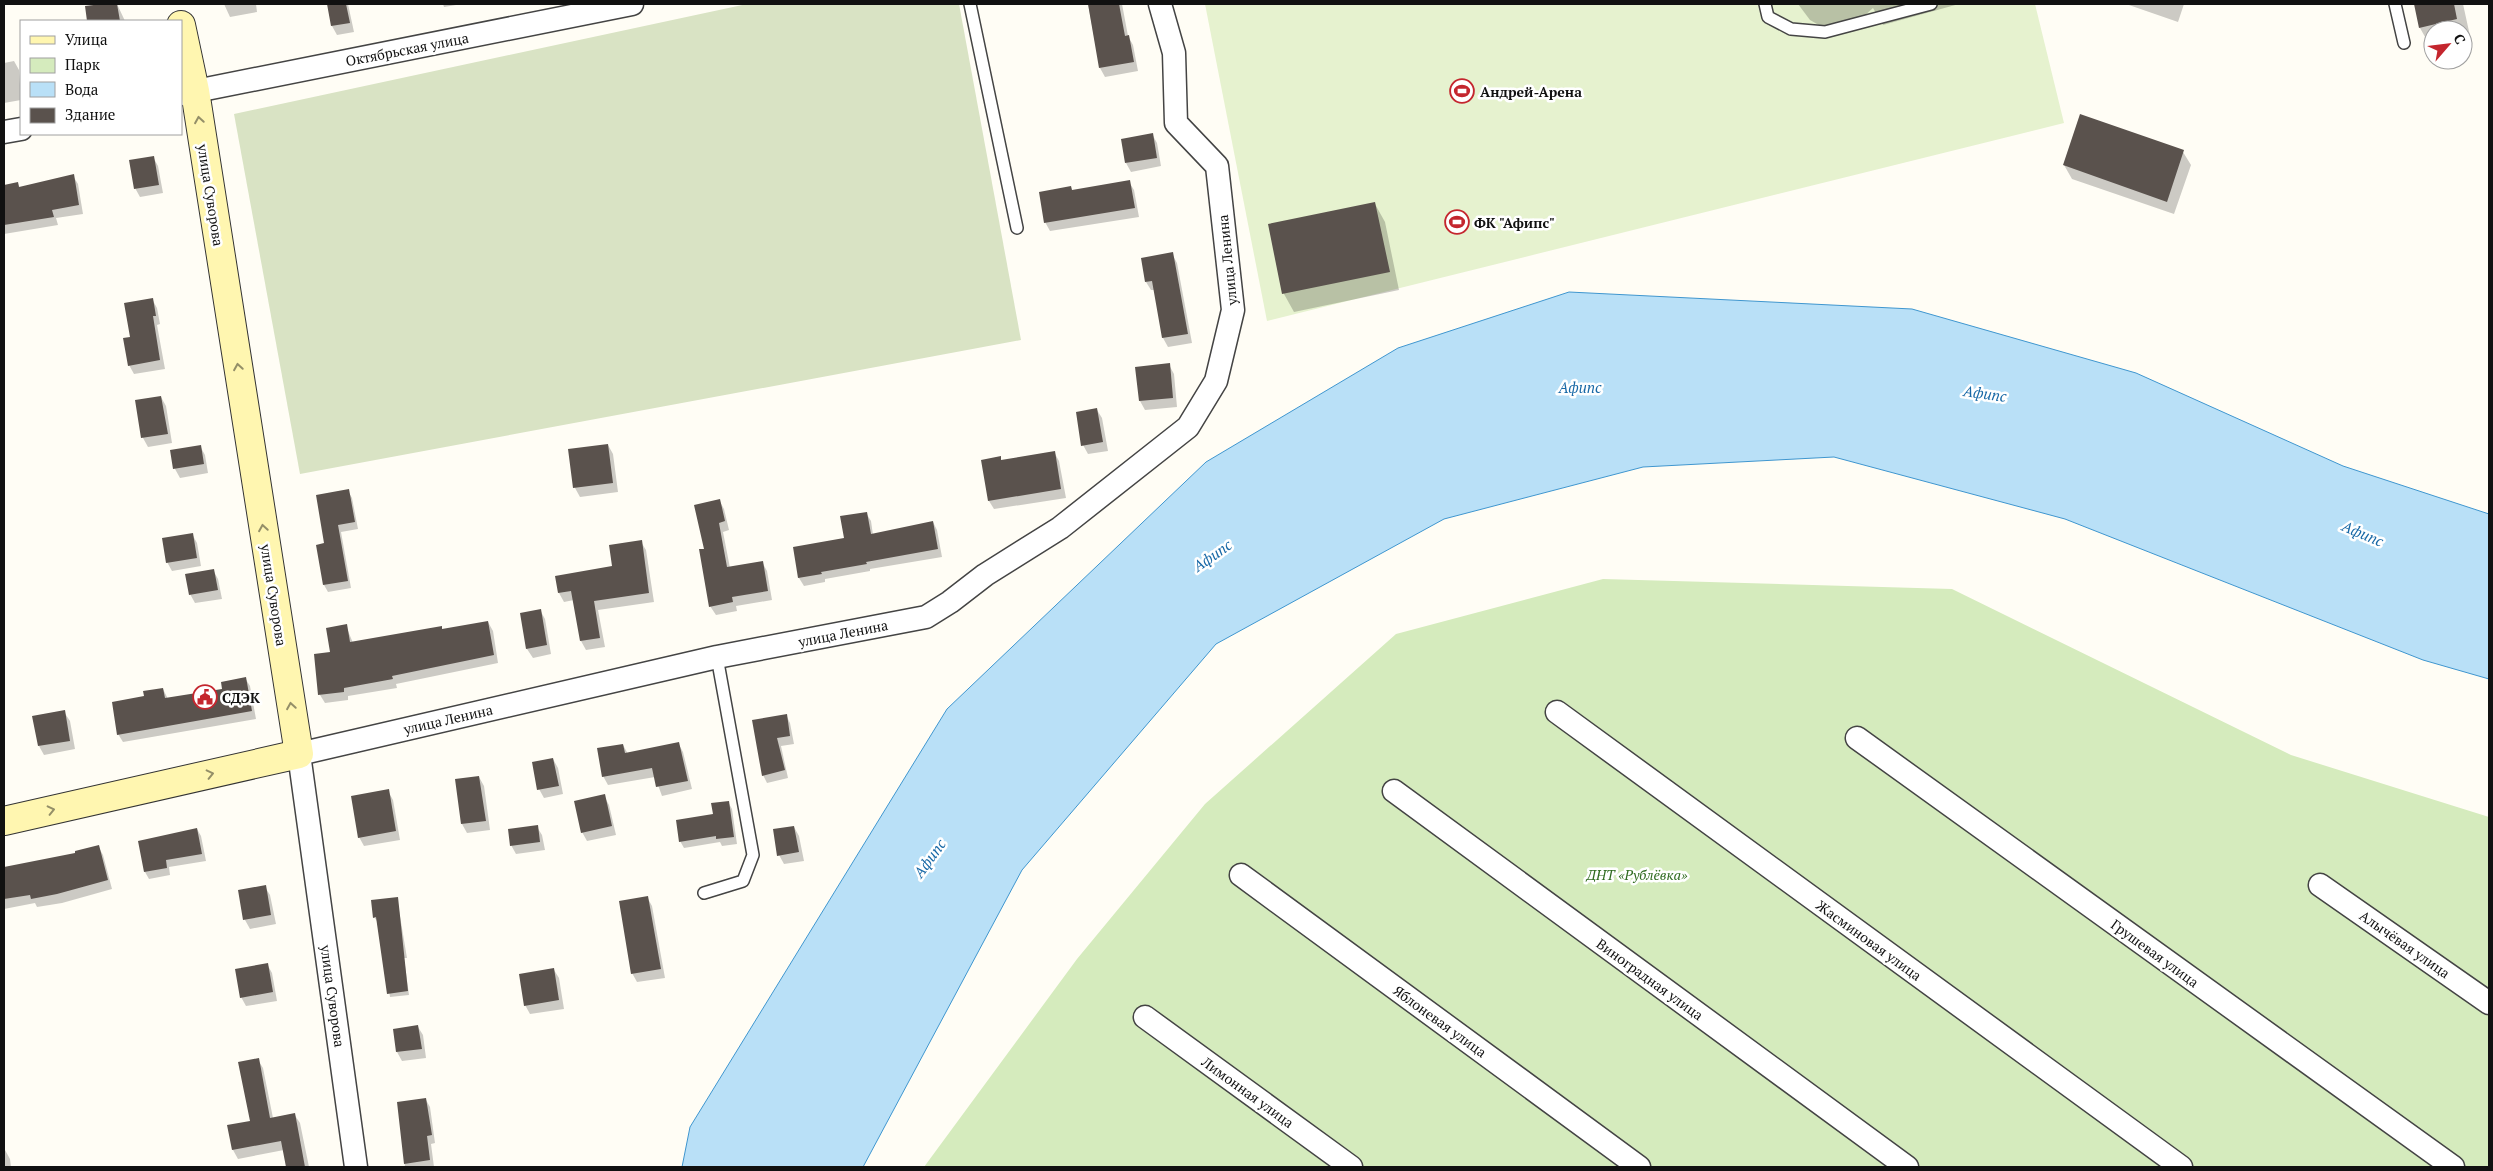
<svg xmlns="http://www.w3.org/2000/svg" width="2493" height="1171" viewBox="0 0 2493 1171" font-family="'PT Serif',serif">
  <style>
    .green { fill: #d5ebbd }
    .cemetery { fill: #d9e3c4 }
    .pitch { fill: #e6f2cf }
    .water { fill: #b9e0f7; stroke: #3f96cf }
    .shadow { fill: #0003 }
    .building { fill: #5a524d }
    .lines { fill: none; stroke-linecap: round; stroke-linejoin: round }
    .lane-casing { stroke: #444; stroke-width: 14 }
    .street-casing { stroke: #444; stroke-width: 25 }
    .secondary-casing { stroke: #333; stroke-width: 30 }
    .lane { stroke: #fff; stroke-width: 11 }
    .street { stroke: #fff; stroke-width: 22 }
    .secondary { stroke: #fff6b0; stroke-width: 28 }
    .oneway { stroke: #948f68 }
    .labels { text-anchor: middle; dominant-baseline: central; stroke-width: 5; stroke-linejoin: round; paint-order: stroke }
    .street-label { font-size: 14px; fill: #111; stroke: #fff }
    .poi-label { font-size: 14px; font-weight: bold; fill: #111; stroke: #fff; text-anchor: start }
    .park-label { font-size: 14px; font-style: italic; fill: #2f6b1f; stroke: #fff }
    .water-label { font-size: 15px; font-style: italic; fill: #1768a6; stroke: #fff }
  </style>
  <rect width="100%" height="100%" fill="#fffdf5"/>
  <path class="green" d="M1603,579L1952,589L2291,755L2489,817V1167H924L1077,959L1205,804L1396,634Z"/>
  <path class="cemetery" d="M747,4H959L1021,340L300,474L234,114Z"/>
  <path class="pitch" d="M1205,4H2035L2064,123L1267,321Z"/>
  <path class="water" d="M1569,292L1912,309L2136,373L2343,466L2489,514V679L2423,660L2065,519L1834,457L1643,467L1444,519L1216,644L1022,870L863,1167H682L690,1127L947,709L1206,462L1398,348Z"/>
  <path class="shadow" d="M117,4L125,21H89L86,7Z
    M224,4H256L257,12L230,17Z
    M328,4H348L354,32L337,35L332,26Z
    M443,4H462L444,7Z
    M1088,4H1122L1128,36L1133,45L1138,71L1105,77L1100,68Z
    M1798,4H1959L1883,25L1873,8L1853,26L1824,28L1810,20Z
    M2126,4H2184L2178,22Z
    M2415,4H2463L2472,45L2463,47V30H2433V51L2420,28Z
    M14,61L19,70L21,100L4,103V63Z
    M1152,134L1157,143L1161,166L1131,172L1126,163Z
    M2183,152L2191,165L2174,214L2072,179L2064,165Z
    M153,157L158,166L163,193L140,197L135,188Z
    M73,176L78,184L83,214L56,218L58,225L4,234V186L18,184L20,188Z
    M1129,182L1134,190L1139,217L1050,231L1045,222L1072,192Z
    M1375,204L1385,222L1399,290L1294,312L1284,294L1269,225Z
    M1172,254L1177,263L1192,343L1168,347L1163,338L1155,290H1151L1146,282Z
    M152,299L157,308L160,324L157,325L165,369L134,374L129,365L132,338Z
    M1169,365L1174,374L1177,407L1145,410L1140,401L1137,368Z
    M161,397L166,406L172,443L148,447L143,438L136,401Z
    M1097,410L1102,418L1108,451L1088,454L1083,445Z
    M608,445L613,454L618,492L580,497L575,488L570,450Z
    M200,446L205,455L208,473L180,478L175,469L172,451Z
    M1054,452L1059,461L1066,498L994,509L989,501L1000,458L1002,461Z
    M348,491L352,498L358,529L341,532L351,588L328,592L324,585L318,546L326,544Z
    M719,500L724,509L729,530L723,532L730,568L762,562L767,571L772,600L736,606L737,611L716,615L710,606L706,550Z
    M866,513L871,521L873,535L933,522L937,530L942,557L870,569V571L825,579V582L804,586L799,578L794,548L846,539Z
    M192,534L197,543L201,566L172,571L167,562Z
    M641,542L646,550L654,602L598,610L605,647L586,650L581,641L574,600L564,602L559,593L556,577L613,567Z
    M213,570L218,579L222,599L195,603L190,594Z
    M540,610L545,619L551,654L533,658L527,649L521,614Z
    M488,622L493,631L498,663L396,684L397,688L348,696V700L325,703L320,695L331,653L346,626L353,643L441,627L443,630Z
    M245,678L250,686L256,719L123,742L118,734L145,697L163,689L168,699L224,690Z
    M64,712L70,721L75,749L44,755L39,746Z
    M786,715L790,723L794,744L781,746L788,778L767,783L763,775L754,721Z
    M678,743L683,752L692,789L662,796L655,777L608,785L603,776L623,745L628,754Z
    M553,759L558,768L563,794L544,798L539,789Z
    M479,777L484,786L490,830L467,833L462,824Z
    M388,791L393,800L400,840L364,846L359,837Z
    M604,796L609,805L616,835L587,841L582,832Z
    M728,802L732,809L737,844L722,846L720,842L684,848L680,841L714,816Z
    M537,827L542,835L545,850L516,854L511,845Z
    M794,827L799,836L804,861L784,864L779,855Z
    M197,829L201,836L206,861L169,867L170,875L149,879L145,872L140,842Z
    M98,846L103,855L112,889L62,903L37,907L35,903L4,909V870L77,854Z
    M265,887L270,895L276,924L250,929L245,920L239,891Z
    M647,897L652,906L665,978L637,982L632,973Z
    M397,898L407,958H404L409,995L390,997L377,921L374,917Z
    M267,964L272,973L277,1001L246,1006L241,997Z
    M554,970L559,978L564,1009L530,1014L525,1005Z
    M418,1027L423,1035L426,1058L402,1061L397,1052L394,1030Z
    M258,1060L263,1068L273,1118L294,1114L300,1123L309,1167H287L284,1150L238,1159L233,1150L229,1126L251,1122Z
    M426,1100L430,1107L435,1143L431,1144L434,1167H405L399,1103Z
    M5,1150L10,1159L11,1167H4Z"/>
  <path class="building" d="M102,4H117L120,21H87L85,6Z
    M327,4H346L350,23L331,26Z
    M1088,4H1119L1125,36L1129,35L1134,62L1099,68Z
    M2414,4H2454L2457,19L2419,28Z
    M2080,114L2184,150L2167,202L2063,165Z
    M1153,133L1157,158L1125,163L1121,139Z
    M154,156L159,185L134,189L129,160Z
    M74,174L79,205L52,210L54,217L4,225V185L18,182L19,187Z
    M1130,180L1135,208L1044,223L1039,192L1071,186L1072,190Z
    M1375,202L1390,272L1282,294L1268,224Z
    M1173,252L1188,334L1162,338L1152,281L1145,282L1141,258Z
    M153,298L156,316H153L160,360L128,366L123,338L130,337L124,303Z
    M1170,363L1173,398L1139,401L1135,367Z
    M161,396L168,434L141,438L135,400Z
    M1097,408L1103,442L1081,446L1076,412Z
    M608,444L613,483L573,488L568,449Z
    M201,445L204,464L173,469L170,450Z
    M1055,451L1061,489L988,501L981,460L1001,456V460Z
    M349,489L355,522L338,525L348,581L323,585L316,545L324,543L316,495Z
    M720,499L725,521L719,523L727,567L763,561L768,591L732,597L733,602L709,607L699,549H704L694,505Z
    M867,512L871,534L933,521L938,549L866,562L867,564L821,572L822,574L798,578L793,547L844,538L840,516Z
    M193,533L197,558L166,563L162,538Z
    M642,540L649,593L594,601L600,638L580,641L571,591L558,593L555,576L612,566L609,545Z
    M214,569L218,590L189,595L185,574Z
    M541,609L547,645L526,649L520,613Z
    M488,621L494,655L392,676L393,679L344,688V692L318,695L314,654L330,652L326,628L347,624L350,642L442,626V629Z
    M246,677L252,711L117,735L112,702L144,696L143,691L163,688L165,698L222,689L221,682Z
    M65,710L70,741L38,746L32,716Z
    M787,714L790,736L777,738L785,770L762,776L752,720Z
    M679,742L688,781L656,787L652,768L602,777L597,748L623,744L625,753Z
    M553,758L559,786L537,790L532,762Z
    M479,776L486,821L461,824L455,779Z
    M389,789L396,831L358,838L351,796Z
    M605,794L612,826L581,833L574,801Z
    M729,801L734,837L716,839V836L679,842L676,820L713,814L711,803Z
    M538,825L540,842L510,846L508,829Z
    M794,826L799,852L777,856L773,829Z
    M197,828L202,854L166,860L167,868L144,872L138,841Z
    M99,845L108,880L57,894L31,899L30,895L4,899V867L75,853V851Z
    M266,885L271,915L243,920L238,890Z
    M648,896L661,969L631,974L619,901Z
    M398,897L408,991L387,994L376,917L373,918L371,900Z
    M268,963L273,992L240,998L235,969Z
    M554,968L559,1000L524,1006L519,974Z
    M418,1025L422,1049L396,1052L393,1029Z
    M259,1058L270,1118L295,1113L305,1167H286L281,1141L232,1150L227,1125L250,1121L238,1062Z
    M426,1098L432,1135L427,1136L430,1160L404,1164L397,1102Z"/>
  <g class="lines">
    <g class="lane-casing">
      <path id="lane" d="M970,4L1017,228
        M1765,4L1768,17L1791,29L1825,32L1931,4
        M2395,4L2404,43
        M704,893L743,881L753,855L717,657"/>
    </g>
    <g class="street-casing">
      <path id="street" d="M181,94L632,4
        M4,132L21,129
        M1557,712L2181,1167
        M1857,738L2453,1167
        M1394,791L1907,1167
        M1241,875L1639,1167
        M2320,885L2489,1003
        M1145,1017L1351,1167
        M356,1167L299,754L717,657L926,617L950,602L985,575L1060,528L1188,427L1216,381L1233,310L1217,166L1176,123L1174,53L1160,4"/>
    </g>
    <g class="secondary-casing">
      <path id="secondary" d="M4,821L299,754L195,91L181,25"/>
    </g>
    <use href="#lane" class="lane"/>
    <use href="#street" class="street"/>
    <use href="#secondary" class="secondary"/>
  </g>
  <defs><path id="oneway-chevron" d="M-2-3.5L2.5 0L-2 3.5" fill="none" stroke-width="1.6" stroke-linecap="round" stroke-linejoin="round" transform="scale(1.25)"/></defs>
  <g class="oneway">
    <use href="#oneway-chevron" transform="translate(199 120) rotate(-99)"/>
    <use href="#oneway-chevron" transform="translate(238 367) rotate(-99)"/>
    <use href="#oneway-chevron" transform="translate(263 528) rotate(-99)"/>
    <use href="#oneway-chevron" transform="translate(291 706) rotate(-99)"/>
    <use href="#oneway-chevron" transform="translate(210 774) rotate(-13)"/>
    <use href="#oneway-chevron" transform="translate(51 810) rotate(-13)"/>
  </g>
  <defs>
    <g id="stadium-ring" transform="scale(1.25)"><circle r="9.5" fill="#fff" stroke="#c4262e" stroke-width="1.5"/><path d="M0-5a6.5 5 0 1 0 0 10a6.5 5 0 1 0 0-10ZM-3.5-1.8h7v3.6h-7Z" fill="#c4262e"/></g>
    <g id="civic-ring" transform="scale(1.25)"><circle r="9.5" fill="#fff" stroke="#c4262e" stroke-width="1.5"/><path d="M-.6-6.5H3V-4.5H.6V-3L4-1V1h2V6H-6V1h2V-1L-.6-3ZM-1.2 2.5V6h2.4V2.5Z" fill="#c4262e"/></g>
  </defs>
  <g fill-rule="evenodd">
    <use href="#stadium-ring" x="1462" y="91"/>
    <use href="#stadium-ring" x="1457" y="222"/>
    <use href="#civic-ring" x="205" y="697"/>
  </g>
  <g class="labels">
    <g class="street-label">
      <text transform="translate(407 49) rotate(-11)">Октябрьская улица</text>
      <text transform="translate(211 195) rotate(81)">улица Суворова</text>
      <text transform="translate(1227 260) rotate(-96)">улица Ленина</text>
      <text transform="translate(274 595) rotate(81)">улица Суворова</text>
      <text transform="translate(843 633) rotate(-11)">улица Ленина</text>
      <text transform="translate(448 719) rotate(-13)">улица Ленина</text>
      <text transform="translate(1869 940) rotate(36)">Жасминовая улица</text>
      <text transform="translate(2405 944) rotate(35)">Алычёвая улица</text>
      <text transform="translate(2155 953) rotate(36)">Грушевая улица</text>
      <text transform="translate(1650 979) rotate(36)">Виноградная улица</text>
      <text transform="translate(333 996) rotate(82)">улица Суворова</text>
      <text transform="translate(1440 1021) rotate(36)">Яблоневая улица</text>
      <text transform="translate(1248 1092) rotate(36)">Лимонная улица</text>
    </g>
    <g class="poi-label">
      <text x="1480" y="91">Андрей-Арена</text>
      <text x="1474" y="222">ФК "Афипс"</text>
      <text x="222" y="697">СДЭК</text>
    </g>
    <g class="park-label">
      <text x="1637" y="874">ДНТ «Рублёвка»</text>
    </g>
    <g class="water-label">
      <text x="1580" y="387">Афипс</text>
      <text transform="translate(1985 393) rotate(8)">Афипс</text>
      <text transform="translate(2363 533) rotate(23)">Афипс</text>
      <text transform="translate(1212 555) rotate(-35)">Афипс</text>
      <text transform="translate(929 858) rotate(-54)">Афипс</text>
    </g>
  </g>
  <rect width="2493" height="1171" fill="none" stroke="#111111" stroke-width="10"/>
  <rect x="20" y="20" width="162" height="115" fill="#ffffff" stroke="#a0a0a0"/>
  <rect x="30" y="36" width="25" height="8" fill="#fff6b0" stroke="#a0a0a0"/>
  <text x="65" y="45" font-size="15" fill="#111111">Улица</text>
  <rect x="30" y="58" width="25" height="15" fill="#d5ebbd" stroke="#a0a0a0"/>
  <text x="65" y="70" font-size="15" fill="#111111">Парк</text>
  <rect x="30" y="82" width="25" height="15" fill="#b9e0f7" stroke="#a0a0a0"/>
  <text x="65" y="95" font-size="15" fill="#111111">Вода</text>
  <rect x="30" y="108" width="25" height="15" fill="#5a524d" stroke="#a0a0a0"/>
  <text x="65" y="120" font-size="15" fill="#111111">Здание</text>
  <g transform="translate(2448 45) rotate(62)"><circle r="24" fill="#ffffff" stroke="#a0a0a0"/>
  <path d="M0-4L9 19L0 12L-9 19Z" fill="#c4262e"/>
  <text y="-8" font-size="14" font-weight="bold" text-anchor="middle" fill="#111111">С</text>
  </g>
</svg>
